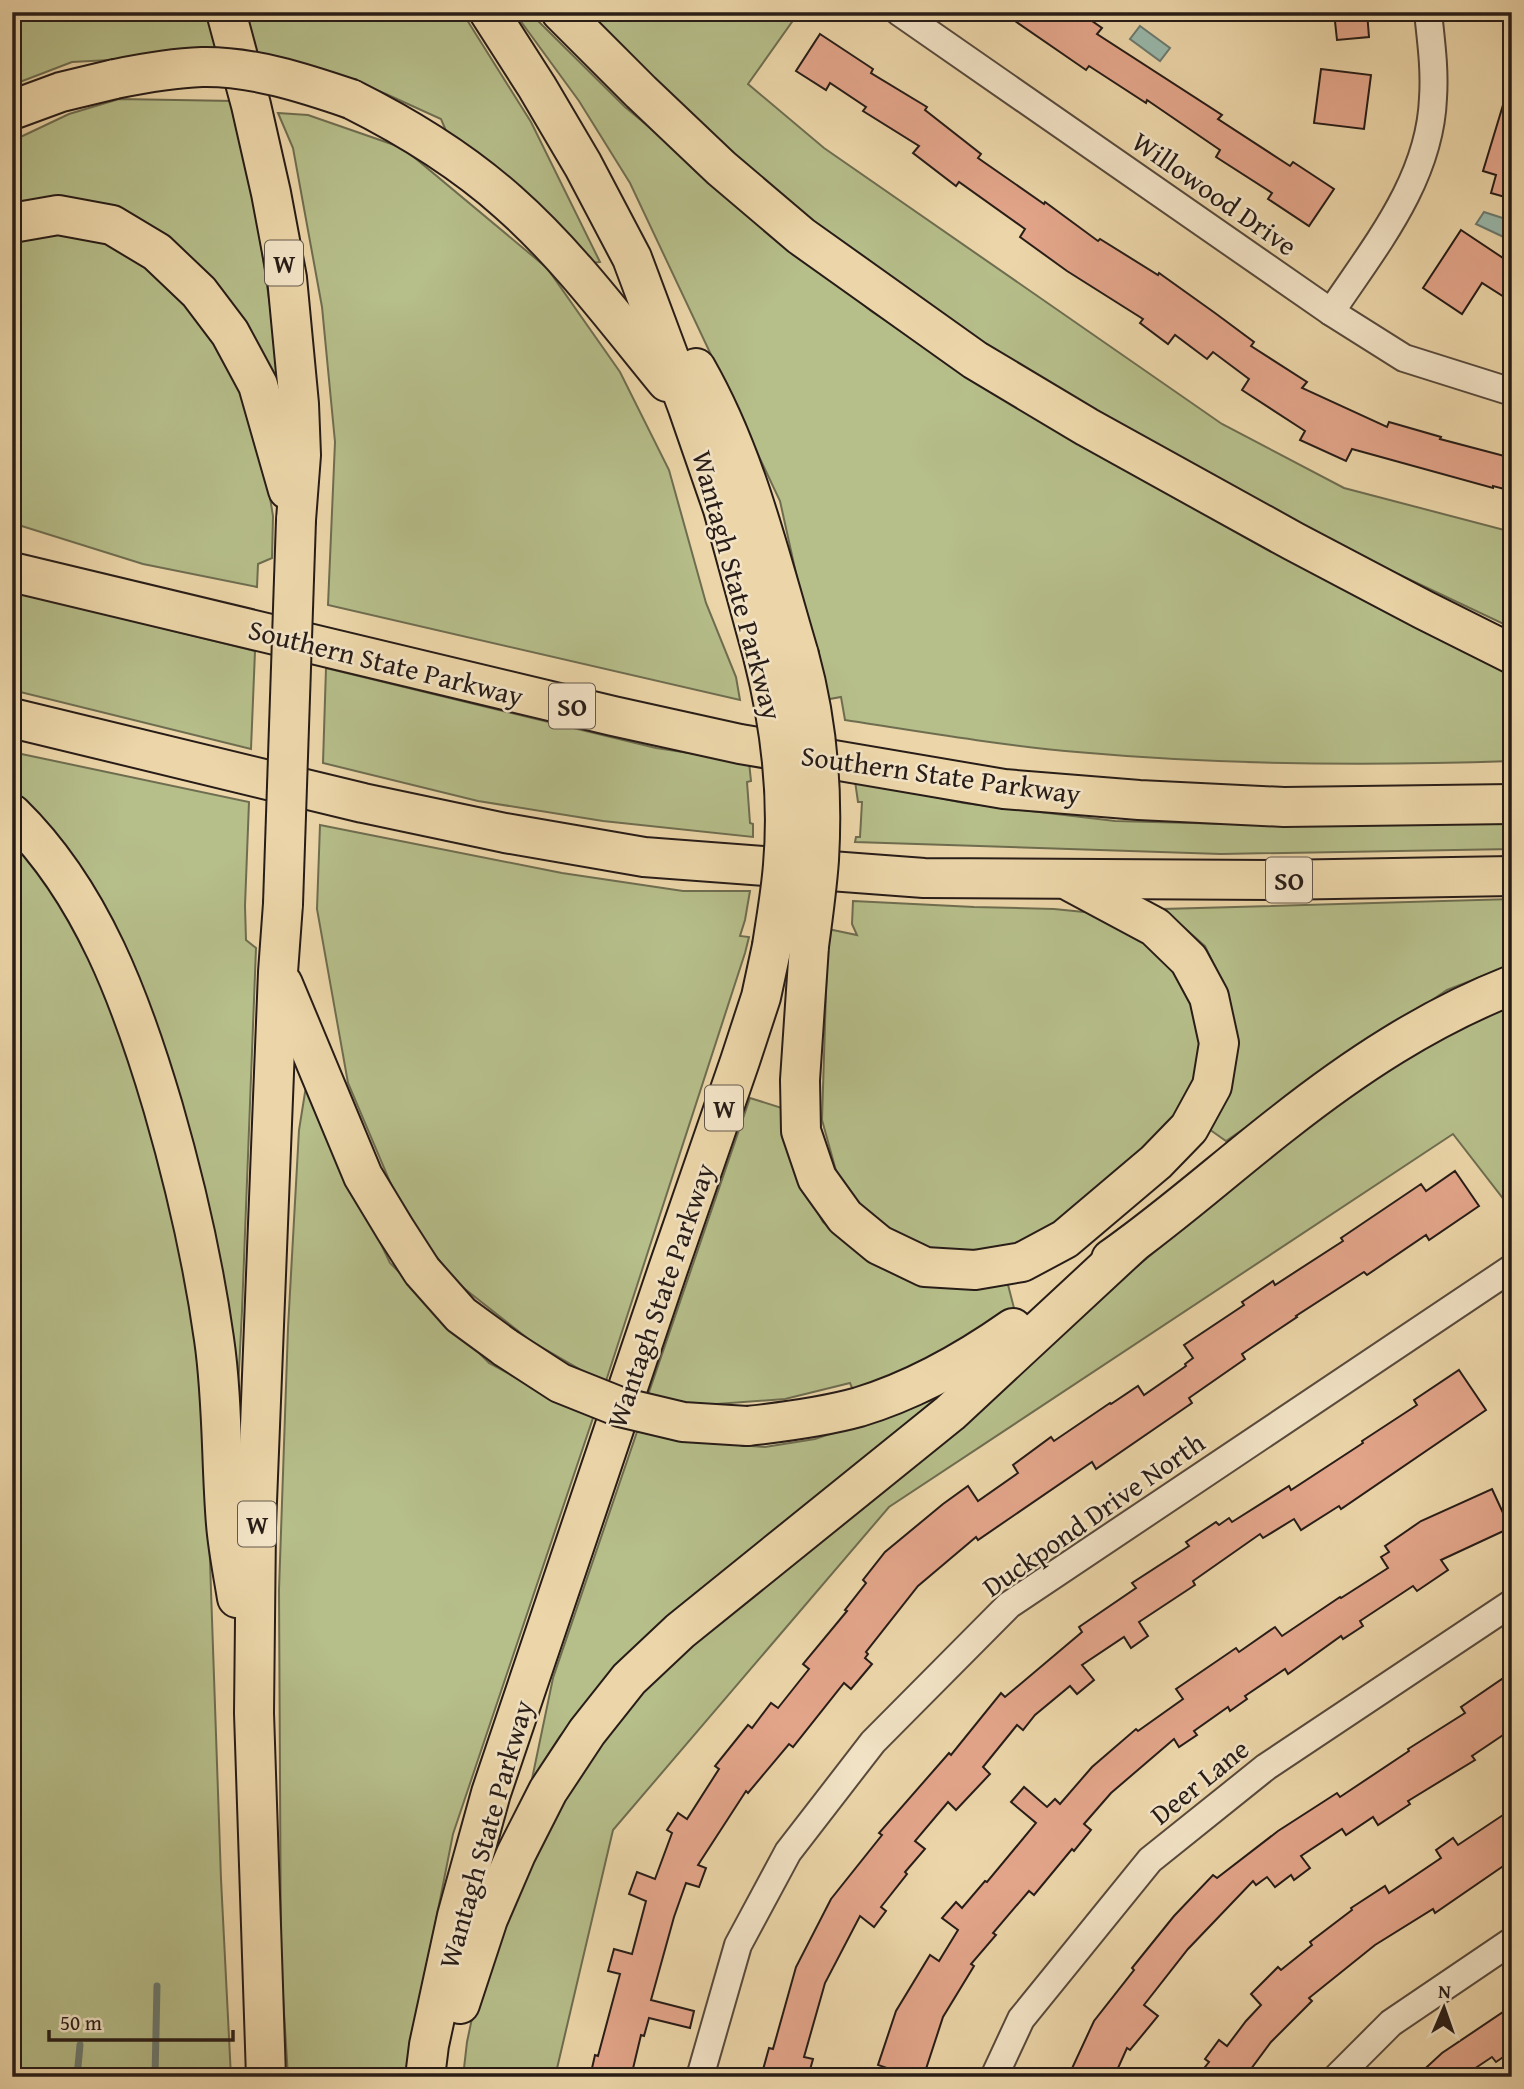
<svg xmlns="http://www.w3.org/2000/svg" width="1524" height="2089" viewBox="0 0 1524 2089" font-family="'Gentium Book Plus',serif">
  <rect width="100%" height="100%" fill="#ecd6a9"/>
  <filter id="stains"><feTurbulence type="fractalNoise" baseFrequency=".00286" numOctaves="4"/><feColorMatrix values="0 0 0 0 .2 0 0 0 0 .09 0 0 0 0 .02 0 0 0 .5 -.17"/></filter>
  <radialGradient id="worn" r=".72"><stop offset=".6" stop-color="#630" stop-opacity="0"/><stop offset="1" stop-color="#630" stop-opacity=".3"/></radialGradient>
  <g fill="#b6be8a" stroke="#6e6d50" stroke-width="2">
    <path d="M12,12H208L223,54L72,62L12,85Z"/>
    <path d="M244,12H462L531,122L600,262L584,264L452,145L441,119L386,94L322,69L258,56Z"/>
    <path d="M514,12H529L625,107L871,311L1003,398L1512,666V761C1367,766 1221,765 1077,752C999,745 922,732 845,720L841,697L824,700L780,501L630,183L579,101Z"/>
    <path d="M576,12H799L748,84L824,148L1222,424L1344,488L1512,532V628L1326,540L999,356L806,218L654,90Z"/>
    <path d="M119,99L234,101L251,178L276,346L285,455L161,233L12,210V141L69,114Z"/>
    <path d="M278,113L308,115L403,148L547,268L620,372L669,470L706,603L736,677L740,700L328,605L335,442L322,307L293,148Z"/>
    <path d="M53,229L131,246L215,326L258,424L273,516L272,558L258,564L257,587L143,564L12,523V241Z"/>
    <path d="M12,591L255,651L251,749L12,690Z"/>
    <path d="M326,668L656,748L749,762L751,781L747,782L750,823L753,824V837L603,821L478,801L323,763Z"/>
    <path d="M12,752L249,802L245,906L246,940L256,948L242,1311L234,1469L219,1299L80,867L12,790Z"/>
    <path d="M855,781L964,803L1115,821L1268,825L1512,821V849L1221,854L855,842L856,837H860L862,802H858Z"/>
    <path d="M320,825L562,873L683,891H750L745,920L740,936L749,937L745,953L606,1381L588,1374L531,1341L456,1282L404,1215L348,1083L317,909Z"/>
    <path d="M12,842L50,877L88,943L149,1104L187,1261L205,1417L221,1879L231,2077H12Z"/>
    <path d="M1512,899V965L1447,990L1226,1141L1206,1127L1231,1062L1229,996L1205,946L1163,909Z"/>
    <path d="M853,901L974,907L1054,909L1114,915L1168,955L1190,986L1205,1043L1193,1095L1179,1123L1039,1241L955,1258L891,1241L843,1196L822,1120L828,929L857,935L852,924Z"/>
    <path d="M1512,1001V1210L1453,1134L889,1507L613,1830L555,2077H463L467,2042L484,1961L528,1843L639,1686L1088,1307L1293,1137L1430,1041Z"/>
    <path d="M307,1080L325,1128L390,1263L489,1363L533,1387L594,1415L453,1834L405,2077H288L281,1964L279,1590L288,1328L299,1130Z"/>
    <path d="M750,1098L785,1109L799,1178L823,1222L876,1263L1007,1281L1014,1308L936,1361L855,1395L850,1383L785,1399L703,1405L668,1400L648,1395Z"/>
    <path d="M935,1399L880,1447L632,1655L560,1736L532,1779L553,1678L638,1429L700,1442L765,1447L815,1439Z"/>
  </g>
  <g fill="#99b9ac" stroke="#6b7a70" stroke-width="2">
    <path d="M1140,26L1170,48L1160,61L1130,39Z"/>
    <path d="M1484,212L1512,221V233L1510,240L1476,224Z"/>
  </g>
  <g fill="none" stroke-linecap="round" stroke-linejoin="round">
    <g stroke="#6b7a70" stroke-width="7">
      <path d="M12,273L14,264"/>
      <path d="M77,2077L80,2045"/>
      <path d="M155,2077L157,1986"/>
    </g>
  </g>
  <g fill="#e4a68b" stroke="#271c17" stroke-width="2">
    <path d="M1002,12H1079L1102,28L1097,34L1222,115L1218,119L1290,166L1293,162L1334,189L1309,226L1268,199L1272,193L1216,157L1220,150L1147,100L1146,103L1089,66L1086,70Z"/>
    <path d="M1334,12H1367L1369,37L1337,40Z"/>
    <path d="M820,34L873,69L871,73L927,107L925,110L981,154L978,158L1044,204L1045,202L1098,241L1100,239L1158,275L1159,273L1215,313L1254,342L1251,346L1307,382L1302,388L1387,427L1389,422L1441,437L1440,439L1512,458V491L1493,486V488L1352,449L1346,461L1300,440L1305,431L1242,390L1249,379L1213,352L1207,359L1175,335L1168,344L1140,323L1143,319L1067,271L1020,237L1025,229L959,182L956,186L913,153L919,146L863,111L866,107L830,83L826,90L796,71Z"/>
    <path d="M1321,69L1371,75L1364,129L1314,123Z"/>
    <path d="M1507,92L1512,93V199L1491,193L1496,175L1483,171Z"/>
    <path d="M1461,230L1512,264V302L1482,283L1462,314L1423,288Z"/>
    <path d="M1455,1171L1479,1206L1429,1240L1426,1235L1367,1275L1364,1272L1296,1316L1297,1317L1242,1354L1245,1359L1189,1398L1192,1403L1096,1469L1092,1462L978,1540L976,1537L918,1586L866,1652L868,1654L865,1658L872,1664L851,1689L844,1683L793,1747L789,1744L748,1793L746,1791L698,1865L706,1868L699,1887L686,1883L674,1917L651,2000L694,2011L690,2028L649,2018L644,2036L641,2035L631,2077H590L595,2055L598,2056L620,1974L608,1971L614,1949L632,1954L646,1901L629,1894L637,1872L655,1879L672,1833L667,1830L678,1813L687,1819L719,1769L715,1766L748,1725L752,1728L771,1703L778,1708L809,1669L803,1664L847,1611L845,1610L866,1583L863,1580L885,1552L943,1504L968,1486L978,1501L1018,1473L1013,1465L1051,1437L1054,1441L1110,1403L1111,1404L1138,1386L1144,1395L1186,1366L1185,1364L1193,1358L1184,1345L1244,1305L1242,1302L1273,1281L1275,1285L1343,1241L1341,1238L1421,1184L1426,1191Z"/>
    <path d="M1459,1370L1486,1410L1341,1509L1339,1506L1301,1530L1294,1519L1263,1538L1260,1534L1193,1581L1195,1585L1139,1622L1148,1636L1131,1648L1124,1637L1082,1665L1094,1680L1077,1694L1070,1686L1035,1715L1023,1730L1017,1725L983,1767L990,1774L956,1810L948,1802L915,1841L925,1849L905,1872L907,1874L881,1907L886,1911L874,1927L860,1916L825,1983L804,2057L813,2059L808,2077H761L769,2048L773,2049L796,1967L831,1899L882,1835L879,1833L949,1753L951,1755L1001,1693L1005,1697L1082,1632L1079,1627L1136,1588L1132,1583L1189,1546L1186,1542L1216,1522L1219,1525L1229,1518L1232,1522L1289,1486L1291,1490L1363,1443L1362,1441L1417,1405L1414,1400Z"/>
    <path d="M1492,1489L1510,1528L1441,1560L1448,1570L1417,1591L1413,1586L1360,1621L1363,1626L1343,1639L1341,1636L1288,1674L1285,1669L1245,1696L1247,1699L1230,1711L1228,1707L1194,1731L1197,1735L1179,1747L1174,1739L1111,1793L1084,1824L1091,1830L1074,1851L1072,1849L1034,1895L1029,1891L993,1933L996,1935L971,1964L974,1966L943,2017L924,2075L905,2069L904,2074L878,2065L896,2011L930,1955L939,1961L958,1930L942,1918L956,1902L962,1908L985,1881L987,1882L1036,1823L1011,1802L1024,1787L1047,1807L1055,1799L1060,1804L1092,1767L1136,1729L1138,1731L1183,1699L1176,1689L1236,1648L1239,1652L1275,1627L1282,1636L1340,1597L1341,1598L1388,1568L1381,1557L1389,1552L1385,1546L1421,1521Z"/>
    <path d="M1502,1679L1512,1694V1729L1472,1756L1475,1760L1408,1801L1410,1804L1378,1825L1373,1817L1346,1835L1342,1829L1301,1856L1310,1868L1294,1880L1291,1875L1275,1887L1267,1877L1256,1885L1253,1881L1188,1949L1144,2005L1158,2016L1130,2050L1127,2048L1114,2077H1068L1094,2021L1134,1970L1132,1968L1174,1916L1213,1875L1217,1878L1278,1831L1337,1793L1340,1797L1409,1751L1408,1749L1465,1713L1461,1707Z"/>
    <path d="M1512,1809V1860L1435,1913L1433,1909L1375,1945L1309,1998L1312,2001L1271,2042L1245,2077H1197L1209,2062L1205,2059L1219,2040L1227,2046L1246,2021L1261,2005L1251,1994L1278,1967L1281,1970L1312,1945L1310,1942L1352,1910L1351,1908L1385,1886L1389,1893L1441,1858L1436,1850L1453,1838L1458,1845Z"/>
    <path d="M1512,2006V2051L1496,2062L1492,2057L1462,2077H1416L1442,2053Z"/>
  </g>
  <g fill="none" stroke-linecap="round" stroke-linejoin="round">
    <defs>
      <g id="minor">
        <path d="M899,12L1331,312L1404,358L1512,392"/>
        <path d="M1331,312C1375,246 1430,180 1433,98C1435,69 1431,41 1428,12"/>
        <path d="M700,2077L738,1945L788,1852L873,1742L1009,1605L1512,1268"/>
        <path d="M994,2077L1021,2019L1150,1860L1266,1767L1512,1603"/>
        <path d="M1337,2077L1391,2023L1512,1941"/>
      </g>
      <g id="motorway">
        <path d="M226,12L251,105L271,193L287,278L299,404L301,455L296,520"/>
        <path d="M489,12L537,87L583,165L632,258L688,408L723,509L763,656"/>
        <path d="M561,12L641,92L721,168L801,236L975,360L1087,427L1293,541L1424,610L1512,654"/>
        <path d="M351,99C407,127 461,160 508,202C568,255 616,320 667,382"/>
        <path d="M12,110L61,92L115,79"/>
        <path d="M12,223L58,215L112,225L157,252L199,292L230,333L258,385L288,490"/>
        <path d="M696,368C747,457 770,558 799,655"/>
        <path d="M12,572L613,716L740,744L1004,789L1139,800L1284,807L1512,804"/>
        <path d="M12,718L363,803L505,833L644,857L924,878L1275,880L1512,876"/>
        <path d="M12,814C92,892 132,1002 163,1107C185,1183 203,1261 214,1339C223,1400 221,1463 226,1524C228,1549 233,1573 237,1598"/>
        <path d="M809,946L800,1080L801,1131L817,1178L845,1217L879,1245L925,1267L975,1270L1022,1262L1065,1239L1156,1162L1189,1128L1212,1086L1219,1043L1209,997L1189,960L1155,927L1071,882"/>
        <path d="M283,984L363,1176L395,1229L422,1271L461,1315L506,1348"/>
        <path d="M1111,1259C1171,1217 1225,1168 1283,1123C1354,1067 1428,1018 1512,985"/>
        <path d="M747,1426C784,1422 823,1417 859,1407C915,1390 966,1361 1013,1328"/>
        <path d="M460,2004L488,1919L516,1854L548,1791L587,1732L629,1679L680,1631L950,1413L1132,1244"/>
        <path d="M266,2077L254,1713L256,1527L278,972L283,904"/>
        <path d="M425,2077L429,2045L457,1916L491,1793L668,1269L740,1061L761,997L772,946"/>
      </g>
    </defs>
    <use href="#minor" stroke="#584a3c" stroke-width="30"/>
    <use href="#motorway" stroke="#271c17" stroke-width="42"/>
    <use href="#minor" stroke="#f3e4c7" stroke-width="26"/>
    <use href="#motorway" stroke="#ecd6a9" stroke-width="38"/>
    <defs>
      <g id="motorway-bridge">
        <path d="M115,79C144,73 172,68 202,67C252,66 304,83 351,99"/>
        <path d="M799,655C817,720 823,792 819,860C817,888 813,917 809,946"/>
        <path d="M763,656C780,723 789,796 783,865C781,892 776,919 772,946"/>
        <path d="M283,904L296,520"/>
        <path d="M506,1348L560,1383L620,1407L683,1422L747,1426"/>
      </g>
    </defs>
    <use href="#motorway-bridge" stroke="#271c17" stroke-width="42" stroke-linecap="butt"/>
    <use href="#motorway-bridge" stroke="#ecd6a9" stroke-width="38"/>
  </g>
  <g text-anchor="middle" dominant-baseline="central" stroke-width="5" stroke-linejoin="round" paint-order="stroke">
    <g fill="#f3e4c7" stroke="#64584c" stroke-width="2">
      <rect x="265" y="240.5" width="38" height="45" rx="5"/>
      <rect x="549" y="683.5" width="46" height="45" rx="5"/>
      <rect x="1266" y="857.5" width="46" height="45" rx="5"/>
      <rect x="705" y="1085.5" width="38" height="45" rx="5"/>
      <rect x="238" y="1501.5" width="38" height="45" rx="5"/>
    </g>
    <g font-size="26" font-weight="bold" fill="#271c17">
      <text x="284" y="263">W</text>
      <text x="572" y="706">SO</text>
      <text x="1289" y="880">SO</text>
      <text x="724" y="1108">W</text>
      <text x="257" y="1524">W</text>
    </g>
    <g font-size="28" fill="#271c17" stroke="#f3e4c7">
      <text transform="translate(1215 193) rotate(35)">Willowood Drive</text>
      <text transform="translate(738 585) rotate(75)">Wantagh State Parkway</text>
      <text transform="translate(386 662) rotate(14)">Southern State Parkway</text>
      <text transform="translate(941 774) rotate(8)">Southern State Parkway</text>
      <text transform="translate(660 1295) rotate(-71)">Wantagh State Parkway</text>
      <text transform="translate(1093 1514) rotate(-35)">Duckpond Drive North</text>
      <text transform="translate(1199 1781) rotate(-39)">Deer Lane</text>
      <text transform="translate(485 1834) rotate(-74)">Wantagh State Parkway</text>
    </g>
  </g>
  <rect width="1524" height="2089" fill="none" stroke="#ecd6a9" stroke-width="42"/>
  <rect x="14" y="14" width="1496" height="2061" fill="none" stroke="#271c17" stroke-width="3.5"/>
  <rect x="21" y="21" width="1482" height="2047" fill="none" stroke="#271c17" stroke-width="2"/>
  <g transform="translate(1444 2008) rotate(2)" stroke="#f3e4c7" stroke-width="5" paint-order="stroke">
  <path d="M0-5L12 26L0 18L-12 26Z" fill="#271c17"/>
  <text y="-10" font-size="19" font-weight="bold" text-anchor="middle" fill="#271c17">N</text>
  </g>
  <path d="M49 2030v10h184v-10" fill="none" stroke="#271c17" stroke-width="3.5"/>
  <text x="60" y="2030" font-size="21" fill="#271c17" stroke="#f3e4c7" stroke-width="5" paint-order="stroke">50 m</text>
  <rect width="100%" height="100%" filter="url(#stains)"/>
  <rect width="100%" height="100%" fill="url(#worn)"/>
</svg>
